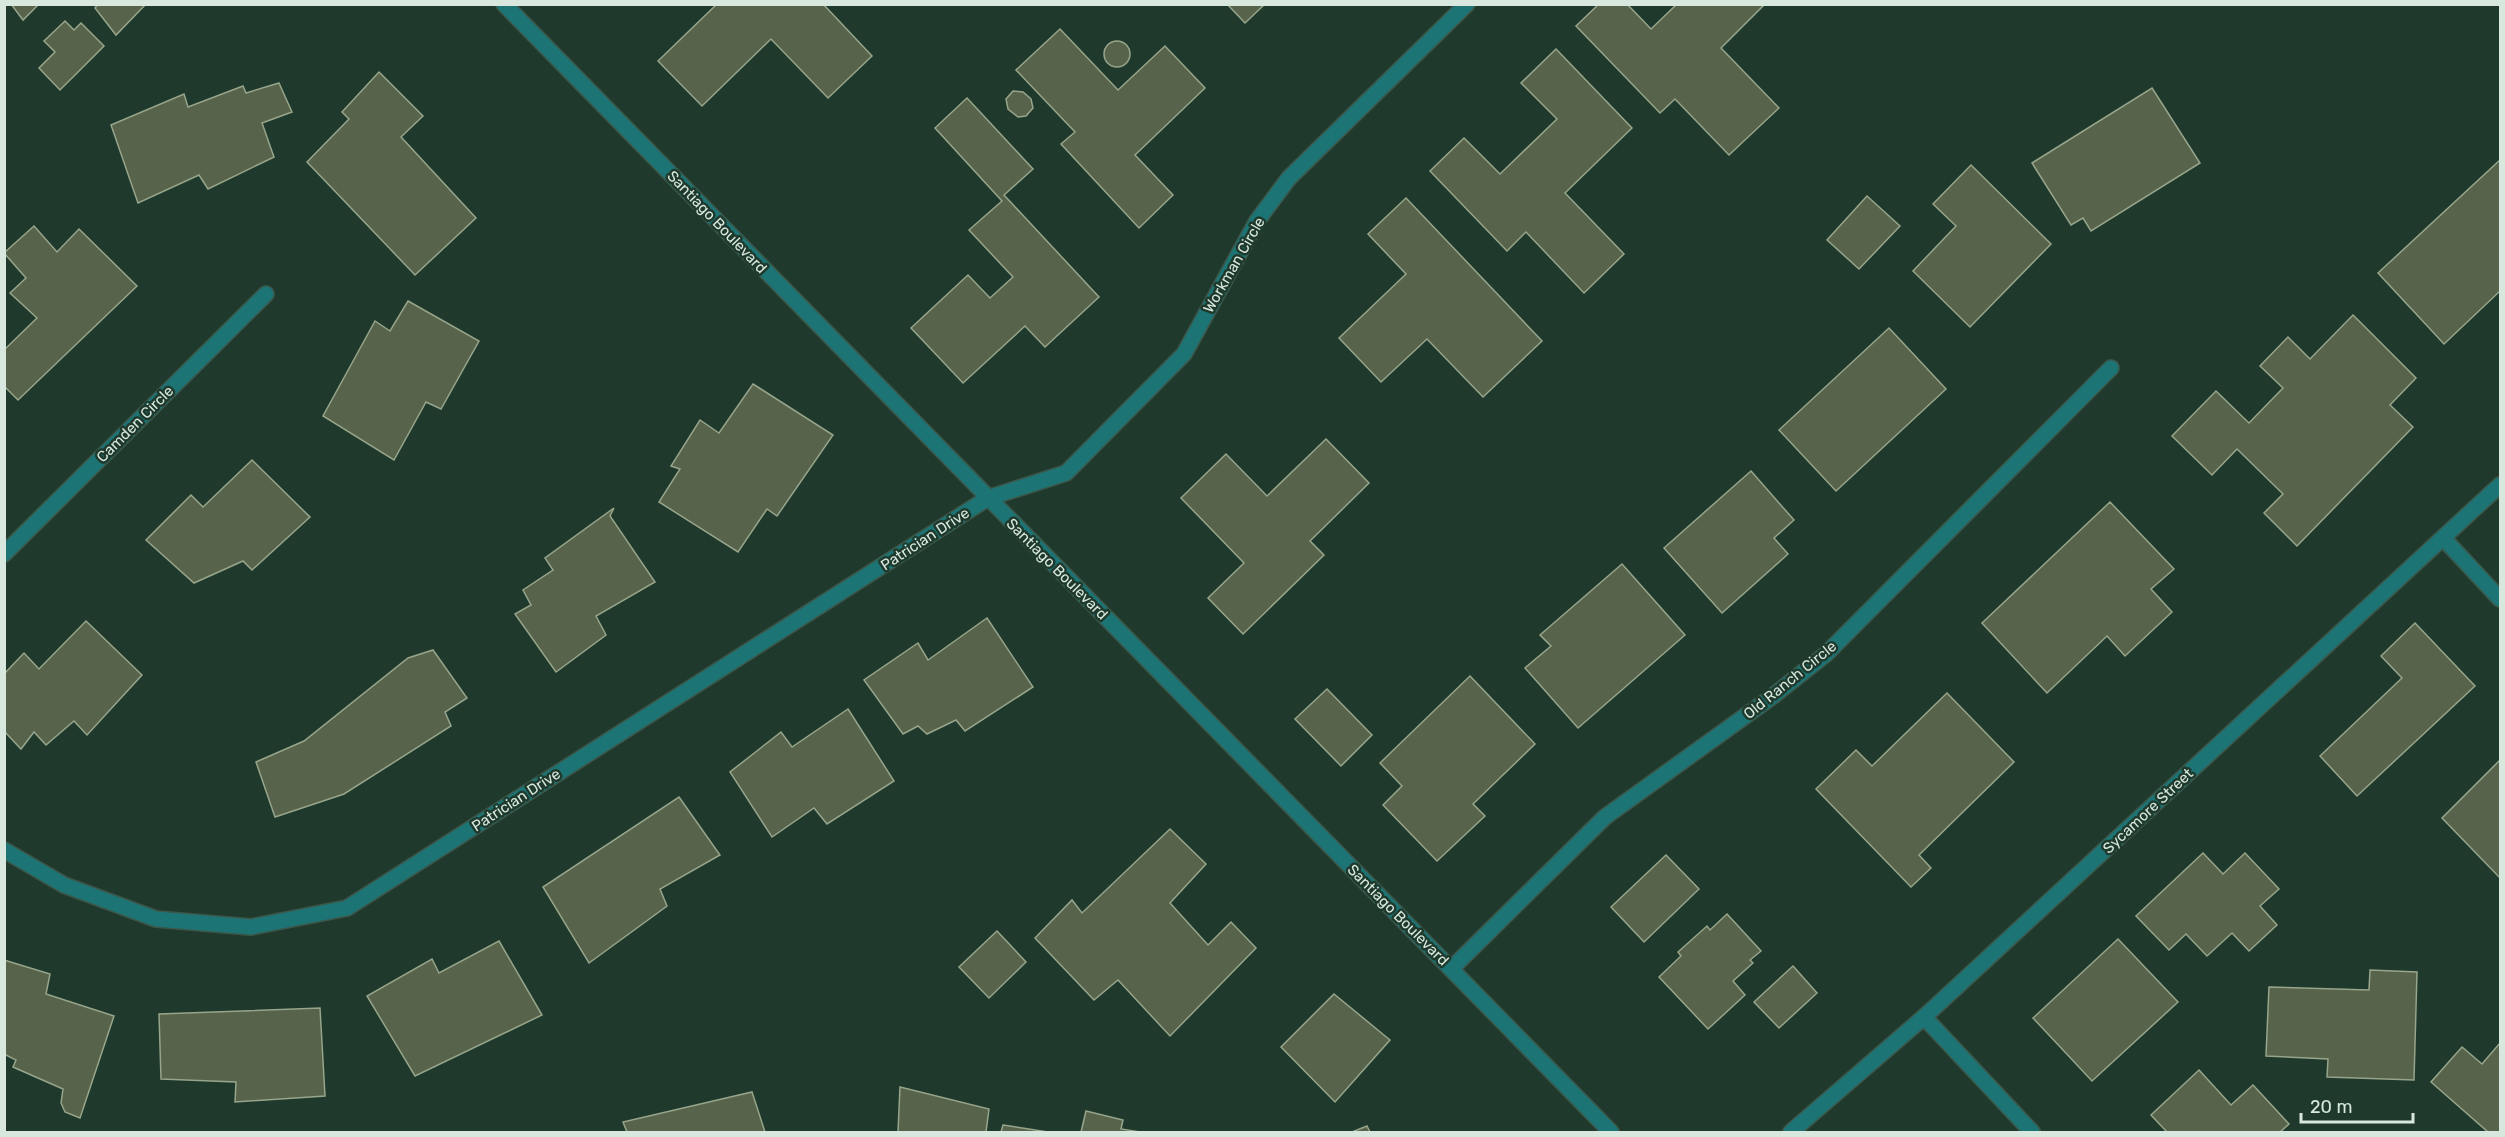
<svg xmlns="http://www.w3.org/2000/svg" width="2505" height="1137" viewBox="0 0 2505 1137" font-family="Rubik,sans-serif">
  <rect width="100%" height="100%" fill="#1f3a2d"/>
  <g fill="#57634b" stroke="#97a58b" stroke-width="1.5">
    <path d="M11,4H39L23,20Z"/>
    <path d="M98,4H146L116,35L95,8Z"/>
    <path d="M717,4H823L872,56L828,98L771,39L702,106L658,61Z"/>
    <path d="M1227,4H1265L1245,23Z"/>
    <path d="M1599,4H1627L1651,29L1677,4H1765L1721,48L1779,108L1729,155L1675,99L1660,113L1576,26Z"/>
    <path d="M65,21L74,30L81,23L104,46L60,90L39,68L55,52L44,41Z"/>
    <path d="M1060,29L1118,90L1165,46L1205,88L1135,155L1173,195L1139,228L1061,144L1075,132L1016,70Z"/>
    <circle cx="1117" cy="54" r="13"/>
    <path d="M1556,49L1632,128L1565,193L1624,254L1584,293L1526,232L1507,251L1430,171L1464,138L1500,174L1557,119L1521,83Z"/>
    <path d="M379,72L423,116L401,137L476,218L415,275L307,162L349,119L342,112Z"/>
    <path d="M279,83L292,112L262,123L274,157L208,189L199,175L138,203L111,125L184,94L188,107L243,86L246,93Z"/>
    <path d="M2152,88L2200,163L2091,231L2083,218L2071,225L2032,163Z"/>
    <path d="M1013,91L1023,92L1031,99L1033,108L1026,116L1018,117L1008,109L1006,99Z"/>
    <path d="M967,98L1033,169L1004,195L1099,297L1045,347L1025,326L963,383L911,328L968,275L990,298L1013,277L969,230L1002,201L935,128Z"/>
    <path d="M2500,160V291L2444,344L2378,273Z"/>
    <path d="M1971,165L2051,244L1970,327L1913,271L1956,226L1933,204Z"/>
    <path d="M1867,196L1900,226L1859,269L1827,240Z"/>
    <path d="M1406,198L1542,341L1483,397L1427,339L1381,382L1339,338L1406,274L1368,234Z"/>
    <path d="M34,226L57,252L79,229L137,286L18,400L4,386V350L37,318L10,293L26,278L4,253Z"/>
    <path d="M408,301L479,341L441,409L426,402L394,460L323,416L375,321L390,331Z"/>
    <path d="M2353,315L2416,378L2390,405L2413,427L2297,546L2264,513L2283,494L2237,449L2212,475L2172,436L2216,391L2249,423L2283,388L2260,366L2288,337L2310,359Z"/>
    <path d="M1889,328L1946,389L1836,491L1779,430Z"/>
    <path d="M753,384L833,435L777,516L767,509L738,552L659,502L680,469L671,466L700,420L719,433Z"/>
    <path d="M1326,439L1369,483L1310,541L1324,555L1243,634L1208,598L1244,563L1181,498L1226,454L1267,496Z"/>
    <path d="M252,460L310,517L252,570L243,561L194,583L146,540L191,495L203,507Z"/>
    <path d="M1751,471L1794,520L1774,538L1788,554L1722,613L1664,548Z"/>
    <path d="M2110,502L2174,569L2151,589L2172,612L2125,656L2107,636L2047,693L1982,623Z"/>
    <path d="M614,508L610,516L655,582L596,616L606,635L556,672L515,614L531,605L523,590L553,570L545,558Z"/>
    <path d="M1622,564L1685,635L1578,728L1525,668L1551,646L1540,635Z"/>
    <path d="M987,618L1033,687L965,731L956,720L927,734L918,726L903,734L864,680L918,643L928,660Z"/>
    <path d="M86,621L142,675L87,735L74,721L46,745L34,732L21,749L4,731V674L24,653L39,669Z"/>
    <path d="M2415,623L2475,686L2357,796L2320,756L2402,678L2381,656Z"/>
    <path d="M433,650L467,698L445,712L451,726L344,794L275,817L256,762L304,741L408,658Z"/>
    <path d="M1470,676L1535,744L1473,804L1485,816L1437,861L1383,805L1402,786L1380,763Z"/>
    <path d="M1327,689L1372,735L1341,766L1295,719Z"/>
    <path d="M1947,693L2014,762L1919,855L1931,868L1911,887L1816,789L1856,750L1872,766Z"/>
    <path d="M848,709L894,781L827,824L814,808L772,837L730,772L781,732L792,747Z"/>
    <path d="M2500,760V878L2442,818Z"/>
    <path d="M679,797L720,855L660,889L667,906L589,963L543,887Z"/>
    <path d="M1170,829L1206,864L1170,903L1208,945L1231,922L1256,948L1170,1036L1118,980L1094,1000L1035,938L1072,900L1082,913Z"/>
    <path d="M2203,853L2223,874L2245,853L2279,889L2260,906L2277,925L2249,951L2232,933L2207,956L2186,934L2169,950L2136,916Z"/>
    <path d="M1666,855L1699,889L1644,942L1611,907Z"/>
    <path d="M1727,914L1761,951L1750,960L1753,963L1733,981L1745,995L1708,1029L1659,977L1681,956L1678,952L1707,926L1710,930Z"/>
    <path d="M997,931L1026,962L989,998L959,967Z"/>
    <path d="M2118,939L2178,1002L2092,1081L2033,1018Z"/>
    <path d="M499,941L542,1015L415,1076L367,996L432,959L439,973Z"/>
    <path d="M4,960L50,974L46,994L114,1016L80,1118L65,1112L61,1103L63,1089L13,1067L16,1060L4,1054Z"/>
    <path d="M1793,966L1817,993L1779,1028L1754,1002Z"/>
    <path d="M2370,970L2417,972L2414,1080L2327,1077L2328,1059L2266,1056L2269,987L2369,990Z"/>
    <path d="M1334,994L1390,1040L1335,1102L1281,1047Z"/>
    <path d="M320,1008L325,1096L235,1102L236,1082L161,1079L159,1014Z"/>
    <path d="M2500,1043V1132H2488L2431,1082L2462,1047L2482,1064Z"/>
    <path d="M2199,1070L2231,1105L2253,1085L2289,1124L2280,1132H2167L2151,1115Z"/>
    <path d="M900,1087L989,1109L986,1132H898Z"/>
    <path d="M752,1092L765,1132H627L623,1122Z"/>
    <path d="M1086,1111L1123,1120L1121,1129L1140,1132H1081Z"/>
    <path d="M1003,1125L1048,1132H1001Z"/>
    <path d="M1367,1126L1370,1132H1352Z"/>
  </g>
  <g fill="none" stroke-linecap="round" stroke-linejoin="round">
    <defs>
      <g id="minor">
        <path d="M504,4L1611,1132"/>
        <path d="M2444,539L2500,599"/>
        <path d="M4,554L266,294"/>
        <path d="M4,850L64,885L156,919L251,927L347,908L988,498L1066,473L1184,354L1257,221L1289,178L1467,4"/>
        <path d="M1451,969L1605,817L1773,696L1826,654L2111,368"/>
        <path d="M1924,1017L2032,1132"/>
        <path d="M1791,1132L1924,1017L2500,485"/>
      </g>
    </defs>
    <use href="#minor" stroke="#3d5649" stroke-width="18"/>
    <use href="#minor" stroke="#1c7474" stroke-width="15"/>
  </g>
  <g text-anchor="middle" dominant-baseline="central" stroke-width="5" stroke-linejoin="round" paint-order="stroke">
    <g font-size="15" fill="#d8e8df" stroke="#1f3a2d">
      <text transform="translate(717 222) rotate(46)">Santiago Boulevard</text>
      <text transform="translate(1234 265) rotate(-60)">Workman Circle</text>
      <text transform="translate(135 424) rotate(-45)">Camden Circle</text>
      <text transform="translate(925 539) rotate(-33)">Patrician Drive</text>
      <text transform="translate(1057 569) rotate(45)">Santiago Boulevard</text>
      <text transform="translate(1790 680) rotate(-39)">Old Ranch Circle</text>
      <text transform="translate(516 800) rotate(-33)">Patrician Drive</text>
      <text transform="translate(2148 811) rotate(-43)">Sycamore Street</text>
      <text transform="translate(1398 915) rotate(45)">Santiago Boulevard</text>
    </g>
  </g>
  <rect width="2505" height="1137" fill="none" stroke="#d8e8df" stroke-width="12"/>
  <path d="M2301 1113v9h112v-9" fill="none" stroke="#d8e8df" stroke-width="3"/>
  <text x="2310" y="1113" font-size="18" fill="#d8e8df" stroke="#1f3a2d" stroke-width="4.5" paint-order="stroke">20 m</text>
</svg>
